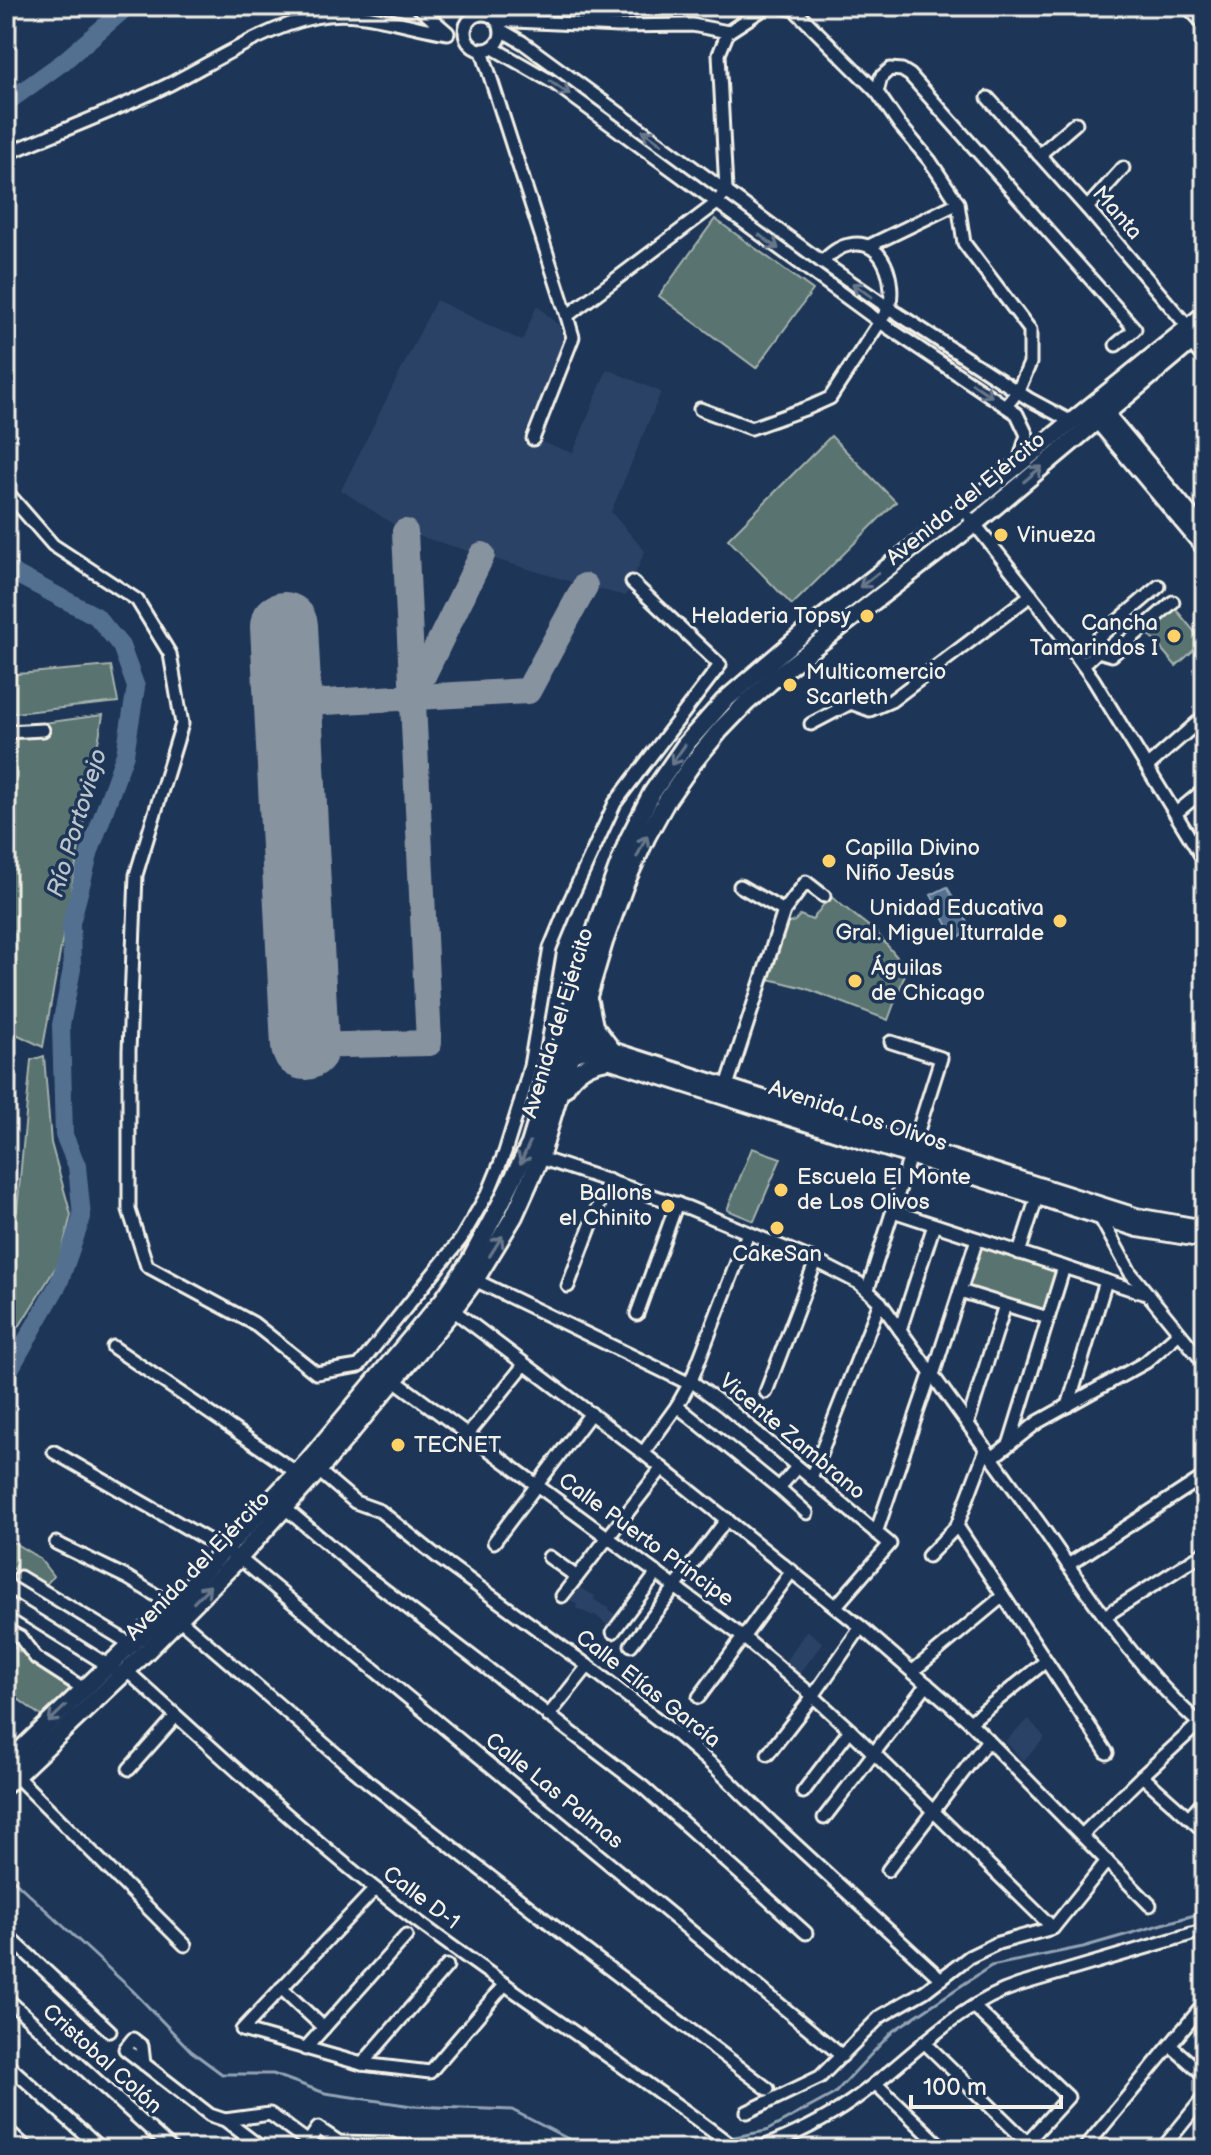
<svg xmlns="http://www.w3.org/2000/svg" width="1211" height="2155" viewBox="0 0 1211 2155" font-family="'Balsamiq Sans',sans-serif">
  <rect width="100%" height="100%" fill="#1d3557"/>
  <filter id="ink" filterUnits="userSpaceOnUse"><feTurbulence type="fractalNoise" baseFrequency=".0125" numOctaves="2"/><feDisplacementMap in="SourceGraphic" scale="16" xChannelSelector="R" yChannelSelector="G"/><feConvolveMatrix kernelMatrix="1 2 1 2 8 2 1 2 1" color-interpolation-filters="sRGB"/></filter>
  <g filter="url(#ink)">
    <g fill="#2b4266">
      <path d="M436,300L522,341L537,305L566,333L524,436L573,453L607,369L661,392L611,512L645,551L626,596L585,586L405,532L341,490Z"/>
      <path d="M579,1587L595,1596L594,1600L609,1608V1610L622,1619L616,1629L607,1625L594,1614L593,1616L576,1608L577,1604L570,1600Z"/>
      <path d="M807,1630L823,1643L799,1674L785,1662Z"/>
      <path d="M1029,1719L1045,1738L1023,1761L1005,1741Z"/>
    </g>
    <g fill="#587370" stroke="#a6b2ac" stroke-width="2">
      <path d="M715,219L813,290L756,368L659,296Z"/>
      <path d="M831,436L896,502L792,605L728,539Z"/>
      <path d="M1173,606L1203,642L1176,666L1145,630Z"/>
      <path d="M111,666L118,702L6,714V675Z"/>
      <path d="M103,715L43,1047L6,1029V728Z"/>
      <path d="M830,896L876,932L907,969L888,1020L805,988L769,979L786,924L795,921L800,915L812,920Z"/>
      <path d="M44,1056L51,1143L71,1215L59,1262L19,1327L6,1315V1200L17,1211L31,1060Z"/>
      <path d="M752,1148L781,1158L754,1221L727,1210Z"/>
      <path d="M979,1244L1059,1271L1046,1312L965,1288Z"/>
      <path d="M6,1538L39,1558L53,1576L45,1586L6,1565Z"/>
      <path d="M9,1635L16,1644L15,1648L71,1688L60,1703L57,1702L55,1704L57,1707L45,1719L6,1690V1679L9,1674L6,1671V1637Z"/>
    </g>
    <path fill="#527091" stroke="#93a4b4" stroke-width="2" d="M947,887L972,930L955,939L931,895Z"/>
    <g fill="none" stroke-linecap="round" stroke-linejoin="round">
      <g stroke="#93a4b4" stroke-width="3">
        <path d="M6,1873L132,1990L191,2051L222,2074H273L325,2093L412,2106L512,2110L586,2148L622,2149"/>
        <path d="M729,2138L766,2131L834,2094L893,2031L991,1966L1083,1947L1205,1912"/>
        <path d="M671,2149L717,2140"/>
      </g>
      <g stroke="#527091" stroke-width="18">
        <path d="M6,103L63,62L128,6"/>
        <path d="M6,569L96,616L121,646L136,687L125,754L90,851L71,923L72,969L61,1025L64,1135L77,1166L82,1217L59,1283L6,1376"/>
      </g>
      <g stroke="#8893a0" stroke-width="26">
        <path d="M414,694L482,555"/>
        <path d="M288,704L528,691L585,586"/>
        <path d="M305,1046L429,1043L405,532"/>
      </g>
      <path stroke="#8893a0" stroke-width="68" d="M284,626L305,1046"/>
      <defs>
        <g id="minor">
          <path d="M417,6L447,32"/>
          <path d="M780,6L795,10L877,92"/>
          <circle cx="483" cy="32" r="18"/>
          <path d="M501,30L522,42L822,262L889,308L1029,399L1070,421"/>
          <path d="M728,32L768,6"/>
          <path d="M493,48L554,83L880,322L1017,414L1027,435L1019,462"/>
          <path d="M482,51L567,316L717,203L726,190L719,54L728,32L692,25L618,26L496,20"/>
          <path d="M988,98L1087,208L1189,328L1190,342L1205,360"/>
          <path d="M6,154C60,131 117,110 170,84C213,62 269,26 315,17C359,7 405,27 448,33"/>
          <path d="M1039,155L1076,123"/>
          <path d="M1087,208L1123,168"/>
          <path d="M869,246L958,203"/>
          <path d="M1006,406L1018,391L1030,363V330L964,243L958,203L930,161L899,124L877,92L881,77L890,69L902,70L910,75L1135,329L1116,345"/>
          <path d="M700,409L751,428L810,407L830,398L889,308C896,282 884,237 849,245C838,247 830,254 822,262"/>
          <path d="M533,439L573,337L567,316"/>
          <path d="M6,491L53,545L137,600L170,654L182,724L136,875L129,1051V1210L147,1266L253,1323L316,1373L359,1366L461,1239L489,1191L505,1152L519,1107L530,1066L550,948L567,907L615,803L720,665L632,582"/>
          <path d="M970,518L1045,613L1093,679L1205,862"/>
          <path d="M1098,651L1112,655L1173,602"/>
          <path d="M1083,665L1098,651L1099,637L1159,586"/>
          <path d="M811,724L851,703L870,710L891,701L1031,595"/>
          <path d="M6,732L43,730"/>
          <path d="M1148,766L1205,716"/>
          <path d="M1176,813L1205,789"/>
          <path d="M740,886L784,911L806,882L824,896"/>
          <path d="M725,1092L784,911"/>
          <path d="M540,1158L689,1208L816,1261L859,1283L880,1302C935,1378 990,1454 1044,1530C1092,1600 1140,1673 1205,1728"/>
          <path d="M893,1211L1149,1295"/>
          <path d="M1100,1217L1130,1272L1205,1364"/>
          <path d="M1019,1253L1037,1197"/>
          <path d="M470,1275L475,1280L690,1384L691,1381L725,1406L890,1544L836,1606"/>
          <path d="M568,1286L608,1180"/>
          <path d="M868,1289L941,1058L891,1042"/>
          <path d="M960,1291L1048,1318"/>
          <path d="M449,1307L643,1453L861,1627L970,1722L1150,1905"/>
          <path d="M637,1314L677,1203"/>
          <path d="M900,1330L934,1225"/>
          <path d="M113,1347L296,1472"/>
          <path d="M390,1377L743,1637L813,1696L850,1730L1053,1928"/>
          <path d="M766,1392L816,1261"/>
          <path d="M677,1406L779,1488L797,1467"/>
          <path d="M1068,1406L1106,1281"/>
          <path d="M968,1422L1005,1305"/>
          <path d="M468,1434L524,1365"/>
          <path d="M1010,1442L1064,1267"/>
          <path d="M54,1452L239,1558L842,2056"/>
          <path d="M643,1453L677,1406L691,1381L748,1233"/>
          <path d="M992,1458L1038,1422L1146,1362L1179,1333"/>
          <path d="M314,1467L355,1502L380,1511L439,1558L588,1666L679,1736L717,1769L772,1823L941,1979"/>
          <path d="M811,1478L880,1302"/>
          <path d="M779,1488L807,1513"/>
          <path d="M285,1508L361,1572L643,1787L806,1933"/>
          <path d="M957,1526L1107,1753"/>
          <path d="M876,1533L931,1372L933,1375L977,1239"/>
          <path d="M494,1542L591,1413"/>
          <path d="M56,1543L128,1578L172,1605"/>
          <path d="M928,1556L957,1526L986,1449"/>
          <path d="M549,1557L577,1577L662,1468"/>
          <path d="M1068,1565L1205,1476"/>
          <path d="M20,1577L134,1646"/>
          <path d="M562,1596L577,1577"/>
          <path d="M6,1602L114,1669"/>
          <path d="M1105,1616L1205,1552"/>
          <path d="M179,1619L367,1781L552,1925L768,2089"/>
          <path d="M6,1630L20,1637L36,1658L84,1689"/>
          <path d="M613,1632L657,1573"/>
          <path d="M631,1645L727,1519"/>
          <path d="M127,1671C217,1752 305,1835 401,1909C510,1992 627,2065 736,2149"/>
          <path d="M913,1671L1003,1596"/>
          <path d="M699,1697L792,1571"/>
          <path d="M548,1716L588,1666"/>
          <path d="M970,1722L1046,1661"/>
          <path d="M768,1754L813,1696L861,1627"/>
          <path d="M129,1769L176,1716"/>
          <path d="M12,1772L185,1945"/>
          <path d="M1142,1776L1205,1832"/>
          <path d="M803,1792L850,1730"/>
          <path d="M1189,1817L1205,1799"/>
          <path d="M824,1818L927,1684"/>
          <path d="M1082,1835L1142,1776L1203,1720"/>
          <path d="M888,1870L988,1740"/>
          <path d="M375,1889L242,2030L362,2064L430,2072L505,1984"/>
          <path d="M6,1934L110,2031"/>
          <path d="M281,1988L324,2028"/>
          <path d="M6,1998L172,2149"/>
          <path d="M974,2007L1068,2097L1027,2142"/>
          <path d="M924,2042L1034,2149"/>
          <path d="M1170,2045L1205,2076"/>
          <path d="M305,2049L406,1936"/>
          <path d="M6,2063L101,2149"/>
          <path d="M144,2064L142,2046L133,2039L125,2049L210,2115L225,2120L263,2149"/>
          <path d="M362,2064L447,1966"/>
          <path d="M875,2083L944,2149"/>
          <path d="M747,2112L820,2077L881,2016L925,1991L969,1957L998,1943L1053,1928L1107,1861"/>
          <path d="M225,2120L270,2114L318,2149"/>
          <path d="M6,2129L28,2149"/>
          <path d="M308,2142L318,2128L339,2142L388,2143L395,2146L428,2149"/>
          <path d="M758,2149C790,2137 824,2121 852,2101C907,2063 953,2006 1019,1985L1205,1930"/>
          <path d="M1084,2149L1205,2003"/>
          <path d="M1162,2149L1205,2096"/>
        </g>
        <g id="tertiary">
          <path d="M1189,6L1205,23"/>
          <path d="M1100,406L1205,532"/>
          <path d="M1090,412L1205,549"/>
          <path d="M578,1023L585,1038L608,1060L1138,1229L1205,1240"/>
          <path d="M563,1061C579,1050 593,1048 612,1050L1136,1216L1205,1228"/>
        </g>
        <g id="secondary">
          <path d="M589,1002L594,1026L612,1050"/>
          <path d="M565,1088C575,1071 589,1062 608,1060"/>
          <path d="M6,1764L172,1605L308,1461L443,1300L470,1261L500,1205L530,1144L599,919L628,840L652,793L686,744L724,701L807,630L976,499L1205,314"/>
          <path d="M6,1785L144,1654L239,1558L318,1471L452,1311L475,1280L514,1216L540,1158L604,942L625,884L647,836L667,800L692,764L720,730L746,703L778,675L973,525L1205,330"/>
        </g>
      </defs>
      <use href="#minor" stroke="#f4f1e8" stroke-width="17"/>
      <use href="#tertiary" stroke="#f4f1e8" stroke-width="20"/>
      <use href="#secondary" stroke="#f4f1e8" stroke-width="22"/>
      <use href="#minor" stroke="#1d3557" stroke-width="11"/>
      <use href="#tertiary" stroke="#1d3557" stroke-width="14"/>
      <use href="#secondary" stroke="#1d3557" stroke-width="16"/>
    </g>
    <defs><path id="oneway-shaft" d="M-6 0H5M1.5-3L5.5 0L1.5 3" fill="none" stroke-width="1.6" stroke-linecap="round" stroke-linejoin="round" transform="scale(2)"/></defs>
    <g stroke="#68778a">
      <use href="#oneway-shaft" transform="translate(560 88) rotate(35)"/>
      <use href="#oneway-shaft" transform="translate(652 137) rotate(-144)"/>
      <use href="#oneway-shaft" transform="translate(769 242) rotate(36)"/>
      <use href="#oneway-shaft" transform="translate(862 290) rotate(-145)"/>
      <use href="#oneway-shaft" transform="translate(982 390) rotate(34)"/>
      <use href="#oneway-shaft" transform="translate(1033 474) rotate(-40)"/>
      <use href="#oneway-shaft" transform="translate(869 580) rotate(142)"/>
      <use href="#oneway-shaft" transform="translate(678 755) rotate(125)"/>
      <use href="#oneway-shaft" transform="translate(642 846) rotate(-65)"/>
      <use href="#oneway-shaft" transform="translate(525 1153) rotate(114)"/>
      <use href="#oneway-shaft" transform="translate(496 1246) rotate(-58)"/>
      <use href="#oneway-shaft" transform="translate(202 1594) rotate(-46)"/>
      <use href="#oneway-shaft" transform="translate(57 1714) rotate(136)"/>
    </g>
  </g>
  <g fill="#ffd166" stroke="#1d3557" stroke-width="3">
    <circle cx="1001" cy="535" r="8"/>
    <circle cx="867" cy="616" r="8"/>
    <circle cx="1174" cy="636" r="8"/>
    <circle cx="790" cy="685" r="8"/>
    <circle cx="829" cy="861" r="8"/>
    <circle cx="1060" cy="921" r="8"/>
    <circle cx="855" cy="981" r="8"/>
    <circle cx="781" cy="1190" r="8"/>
    <circle cx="668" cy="1206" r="8"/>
    <circle cx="777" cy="1228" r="8"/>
    <circle cx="398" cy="1445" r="8"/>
  </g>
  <g text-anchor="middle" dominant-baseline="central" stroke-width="7" stroke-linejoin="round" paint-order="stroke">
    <g font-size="22" fill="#f4f1e8" stroke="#1d3557">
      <text transform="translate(1117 213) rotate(49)">Manta</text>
      <text transform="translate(966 499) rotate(-39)">Avenida del Ejército</text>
      <text transform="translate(558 1023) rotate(-73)">Avenida del Ejército</text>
      <text transform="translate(858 1116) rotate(18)">Avenida Los Olivos</text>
      <text transform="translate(792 1437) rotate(40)">Vicente Zambrano</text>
      <text transform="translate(646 1540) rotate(36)">Calle Puerto Principe</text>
      <text transform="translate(198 1566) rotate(-46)">Avenida del Ejército</text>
      <text transform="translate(648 1689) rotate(38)">Calle Elías García</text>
      <text transform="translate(554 1791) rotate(39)">Calle Las Palmas</text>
      <text transform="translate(421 1898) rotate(37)">Calle D-1</text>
      <text transform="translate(102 2059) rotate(42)">Cristobal Colón</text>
    </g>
    <g font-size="22" fill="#f4f1e8" stroke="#1d3557" text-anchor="start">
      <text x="1017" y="535">Vinueza</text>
      <text x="851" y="616" text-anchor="end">Heladeria Topsy</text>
      <text x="1158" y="623" text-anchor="end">Cancha<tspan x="1158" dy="25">Tamarindos I</tspan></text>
      <text x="806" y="672">Multicomercio<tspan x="806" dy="25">Scarleth</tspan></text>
      <text x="845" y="848">Capilla Divino<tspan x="845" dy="25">Niño Jesús</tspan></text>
      <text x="1044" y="908" text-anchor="end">Unidad Educativa<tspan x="1044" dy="25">Gral. Miguel Iturralde</tspan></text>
      <text x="871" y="968">Águilas<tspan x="871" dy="25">de Chicago</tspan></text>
      <text x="797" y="1177">Escuela El Monte<tspan x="797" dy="25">de Los Olivos</tspan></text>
      <text x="652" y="1193" text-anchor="end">Ballons<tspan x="652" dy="25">el Chinito</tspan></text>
      <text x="777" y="1254" text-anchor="middle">CakeSan</text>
      <text x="414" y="1445">TECNET</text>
    </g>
    <g font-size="24" font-style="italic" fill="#bbc4ca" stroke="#1d3557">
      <text transform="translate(77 823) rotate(-73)">Río Portoviejo</text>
    </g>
  </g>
  <rect width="1211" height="2155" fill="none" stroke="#1d3557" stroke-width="32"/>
  <rect x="16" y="16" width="1179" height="2123" fill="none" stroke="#f4f1e8" stroke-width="3" filter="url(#ink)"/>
  <path d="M911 2095v12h150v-12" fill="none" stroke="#f4f1e8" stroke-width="4"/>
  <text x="923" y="2095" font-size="24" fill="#f4f1e8" stroke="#1d3557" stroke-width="6" paint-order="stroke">100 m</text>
</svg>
